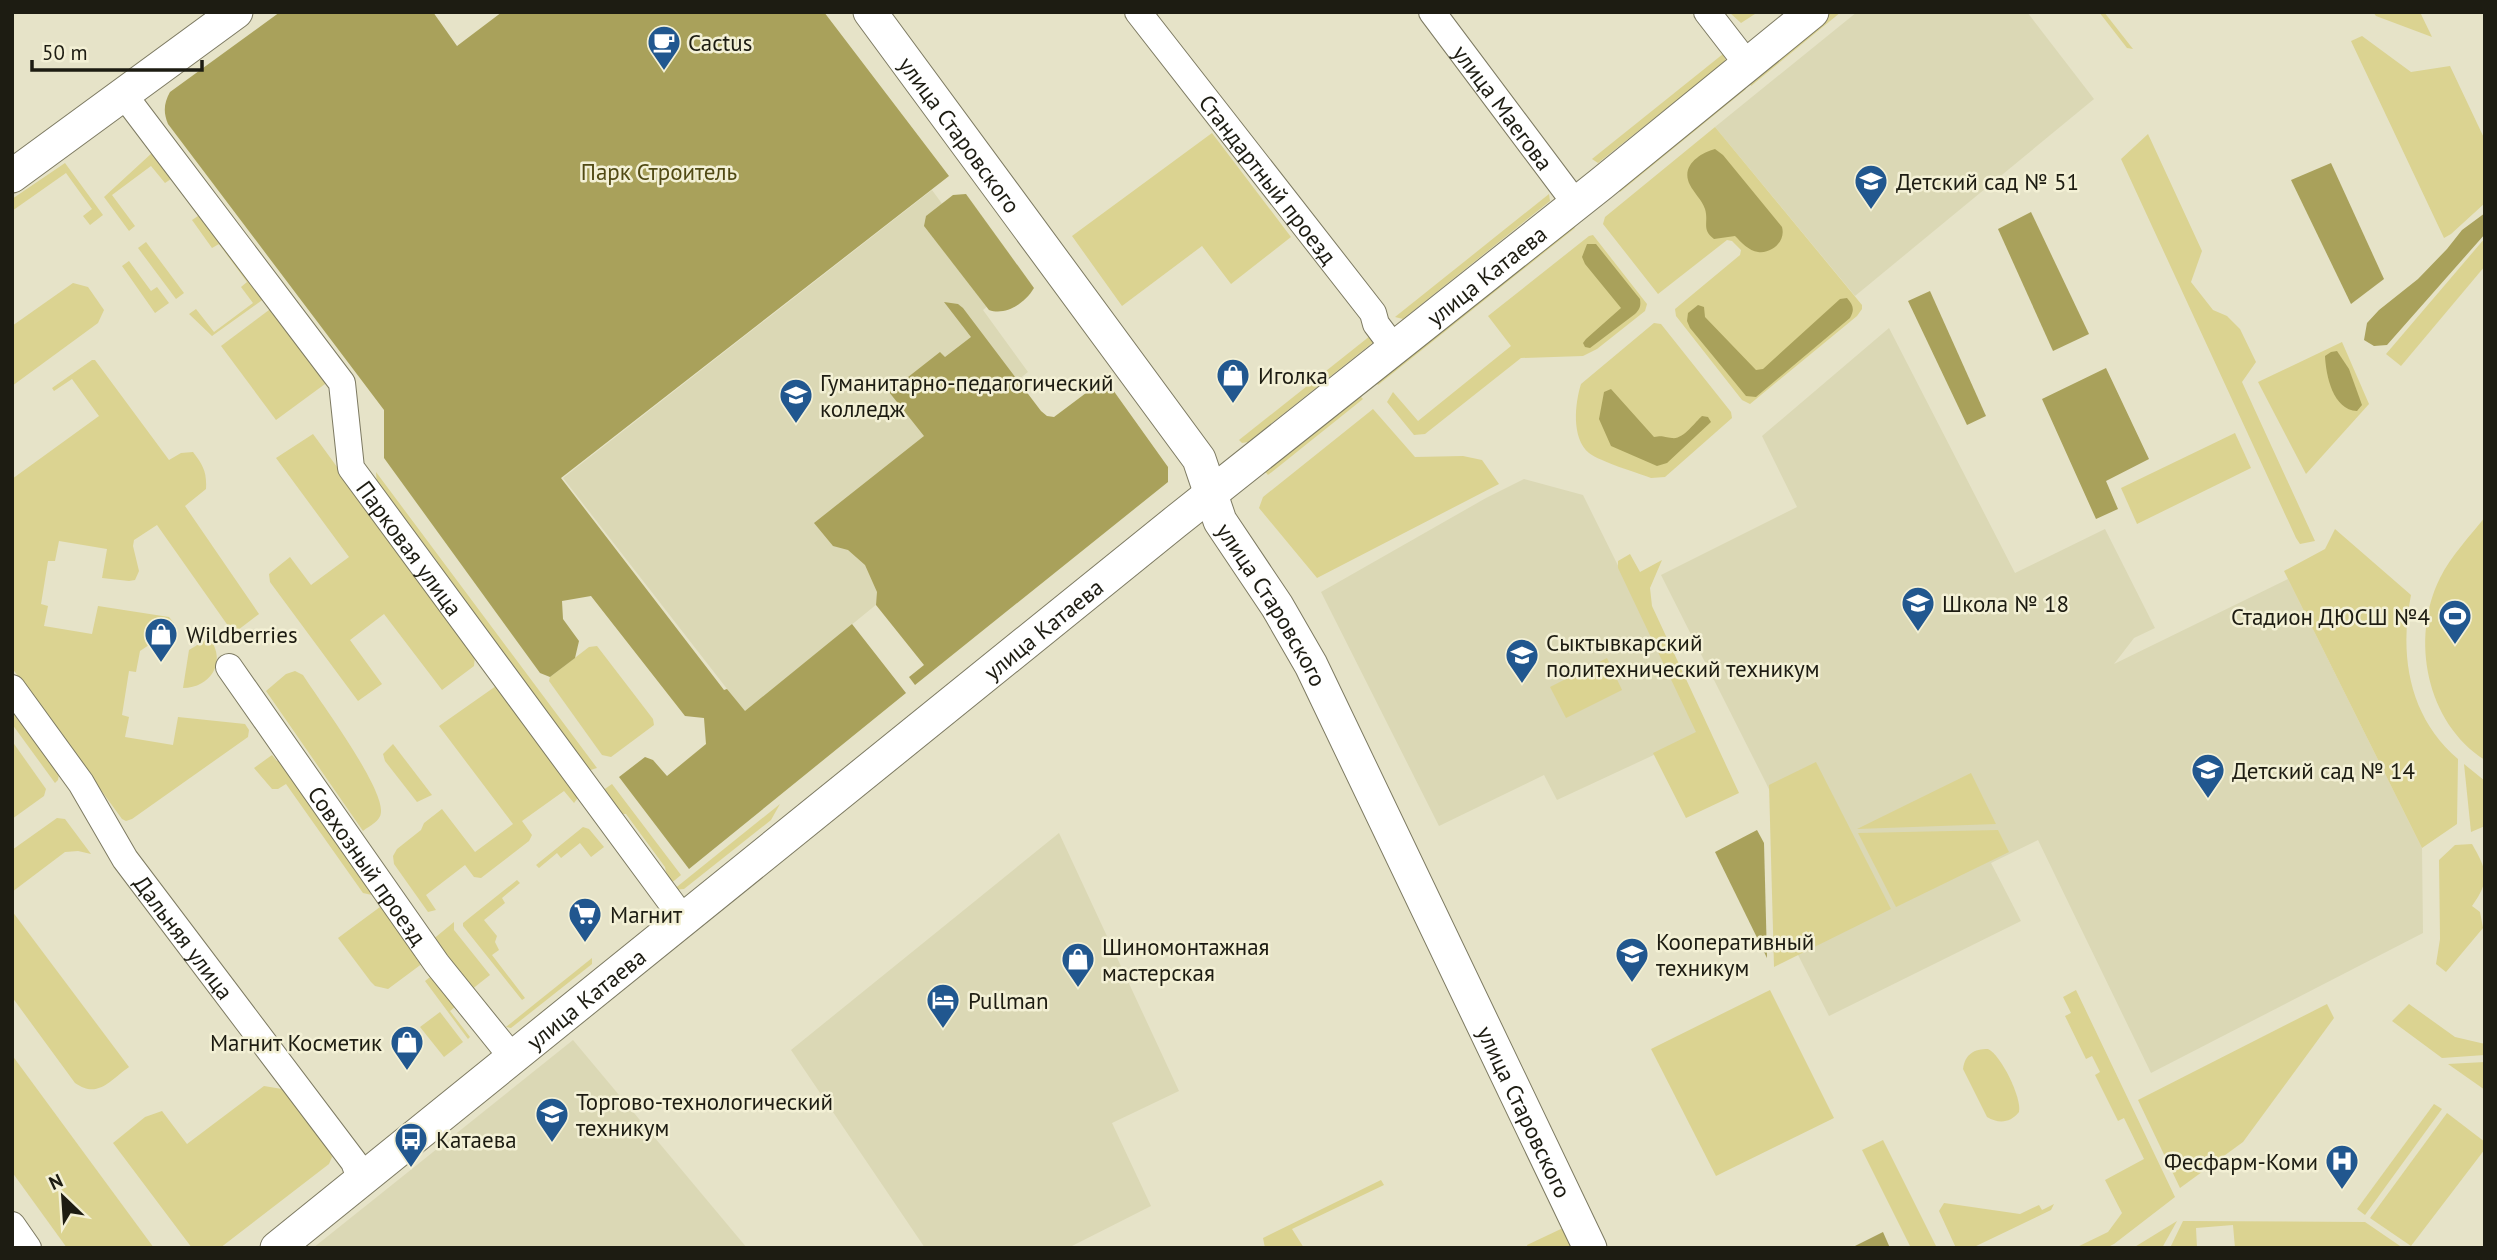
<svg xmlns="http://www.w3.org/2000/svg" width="2497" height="1260" viewBox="0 0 2497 1260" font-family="'PT Sans',sans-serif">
  <rect width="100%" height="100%" fill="#e6e3c8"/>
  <g fill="#dbd8b5">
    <path d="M1857,12H2027L2094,99L1855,296L1715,127Z"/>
    <path d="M932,190L1006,291L983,310L1028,372L889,483L943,550L745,712L563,478Z"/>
    <path d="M1889,328L2015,573L2105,529L2155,628L2134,638L2114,664L2288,579L2422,848L2423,933L2151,1073L2038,840L1991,863L2021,921L1829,1016L1797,953L1836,933L1766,783L1661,575L1797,507L1762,436Z"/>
    <path d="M1524,479L1583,495L1701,733L1557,800L1544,775L1439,826L1321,592L1486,498Z"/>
    <path d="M1059,833L1179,1091L1112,1123L1151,1206L1068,1248H925L791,1050Z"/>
    <path d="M573,1040L747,1248H313Z"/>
  </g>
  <g fill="#dbd391">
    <path d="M1729,12H1758L1741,23Z"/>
    <path d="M1826,12H1841L1751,86L1748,81Z"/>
    <path d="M2099,12H2104L2133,49L2127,48Z"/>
    <path d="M2373,12H2420L2432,37L2376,16Z"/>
    <path d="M2362,36L2411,72L2450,66L2485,140V203L2451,234L2444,238L2351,41Z"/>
    <path d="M1723,54L1726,61L1598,163L1592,159Z"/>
    <path d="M1742,84L1746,89L1620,192L1617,186Z"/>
    <path d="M1715,127L1862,305V309L1857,316L1750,404L1742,400L1676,316L1675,309L1740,255L1741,250L1732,241L1727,240L1658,294L1603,224L1605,217Z"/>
    <path d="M1212,133L1291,237L1231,284L1202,246L1122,306L1072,236Z"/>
    <path d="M2148,134L2202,251L2191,282L2213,310L2227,316L2240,329L2256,362L2242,382L2315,541L2300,544L2296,538L2121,159Z"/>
    <path d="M153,152L265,298L212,336L189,314L196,309L214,332L253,303L241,287L247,282L219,244L212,248L192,220L198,216L171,179L165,183L151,166L112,195L135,226L129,231L104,197Z"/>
    <path d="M65,163L103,215L90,225L83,216L92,209L66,173L12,211V199Z"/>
    <path d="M1549,194L1550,201L1403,319L1395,317Z"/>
    <path d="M1572,223L1575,228L1378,385L1376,382Z"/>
    <path d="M1593,235L1647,304L1645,311L1597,349L1583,356L1521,358L1425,434L1414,435L1387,402L1393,392L1418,421L1511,346L1488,316L1589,236Z"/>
    <path d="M2485,238V266L2401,366L2386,354Z"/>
    <path d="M146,242L184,293L176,299L138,248Z"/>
    <path d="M129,261L151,291L157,287L169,303L155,313L122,266Z"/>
    <path d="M73,283L88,287L104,310L98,323L12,386V326Z"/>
    <path d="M273,307L326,379L325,384L276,420L221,346Z"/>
    <path d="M1654,323L1661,324L1731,412L1732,418L1665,477L1651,478C1635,472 1601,462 1589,453C1571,438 1575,403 1581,384Z"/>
    <path d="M1375,332L1376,340L1248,442L1242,443L1239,440Z"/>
    <path d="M2342,342L2369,404L2306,474L2258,382Z"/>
    <path d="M92,360H95L169,460L181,453L193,452C203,465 207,472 206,489L185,506L259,614L238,630H231L157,525L134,540L133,546L139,571L135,580L129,581L102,578L107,549L59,541L55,561H48L41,604L48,606L44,626L92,634L98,606L169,617L174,623L173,629L140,651L136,672L129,671L122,715L129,717L125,737L173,745L178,717L245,724L249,730L248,737L132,819L126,821L122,819L12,668V479L99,416L72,379L54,391L52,388Z"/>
    <path d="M1358,394L1363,399L1268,475L1261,467Z"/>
    <path d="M1373,409L1415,457L1463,456L1482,460L1499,484L1317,578L1259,508L1263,497Z"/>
    <path d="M2235,433L2251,468L2137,524L2121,488Z"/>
    <path d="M313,434L475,656L474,666L442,690L384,614L350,640L382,684L358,701L270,582L269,574L290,557L311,585L349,557L276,458Z"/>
    <path d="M376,472L597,768L587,771L433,565L437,561L420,539L416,542L377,486Z"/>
    <path d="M2485,517V760C2426,723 2410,638 2440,578C2451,556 2470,536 2485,517Z"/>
    <path d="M2335,529L2411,595C2399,656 2409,717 2458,759L2457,824L2422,848L2284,571L2325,549Z"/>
    <path d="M1630,554L1640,572L1662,560L1650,588L1652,606L1739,793L1686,818L1653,753L1696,732L1618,568V561Z"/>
    <path d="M207,639H210C227,662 210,688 183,688L189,650Z"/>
    <path d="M597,646L653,719L654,725L611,757L602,755L549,681L550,677L589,647Z"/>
    <path d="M1607,658L1622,690L1566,718L1550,687Z"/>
    <path d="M295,671L303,675C319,700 383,786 381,812C381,821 369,826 363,831L266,691L286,674Z"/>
    <path d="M496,686L577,793V799L574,803L564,791L522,821L532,835L529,841L481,878L474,877L465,865L426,895L436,910L428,912L394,864L393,856L397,849L421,830L424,823L442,809L475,852L513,824L439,726Z"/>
    <path d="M12,707L59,774L58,780L55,783L12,724Z"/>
    <path d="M12,741L46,789L44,796L12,819Z"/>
    <path d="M393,744L432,795L417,802L385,761L383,754Z"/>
    <path d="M272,755L277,761L284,757L423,963L388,989L375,986L371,982L338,938L380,907L372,895L363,893L286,784L278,789H272L254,768Z"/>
    <path d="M1816,762L1891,909L1774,967L1769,785Z"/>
    <path d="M2464,764L2485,781V826L2471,832Z"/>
    <path d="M1971,773L1996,824L1857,829Z"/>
    <path d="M612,784L681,875L669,885L665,867L626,814H615L599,793Z"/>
    <path d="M780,804L771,820L684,889L673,890Z"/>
    <path d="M57,818L65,819L91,854L78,851L65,852L12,892V850Z"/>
    <path d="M583,827L589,829L604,847L591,857L580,843L561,858L557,853L539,868L536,865Z"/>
    <path d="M1998,830L2009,852L1896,907L1858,833Z"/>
    <path d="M2472,844C2487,870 2491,880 2472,906L2480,912L2483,928L2446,972L2436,964L2440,939L2439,860L2455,845Z"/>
    <path d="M517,880L520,883L502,898L505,903L484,920L497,936L495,942L499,950L492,955L525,998L522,1000L463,926V923Z"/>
    <path d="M12,911L129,1067C109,1081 98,1099 75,1083L12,997Z"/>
    <path d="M454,922V930L490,975L471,990L431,941Z"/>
    <path d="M592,958V964L511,1028L506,1027Z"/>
    <path d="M438,971L462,1001L450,1011L470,1037L468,1039L425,981Z"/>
    <path d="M1770,990L1834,1118L1716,1176L1651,1049Z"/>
    <path d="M2076,990L2175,1197L2114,1244L2106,1248H2075L2108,1232L2122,1213L2105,1180L2144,1159L2124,1118L2118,1121L2095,1075L2100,1072L2092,1056L2086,1059L2065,1016L2071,1013L2063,997Z"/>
    <path d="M2327,1004L2334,1018L2243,1142L2180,1188L2138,1100Z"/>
    <path d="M2409,1004L2455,1037L2485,1044V1055L2442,1058L2392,1021Z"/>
    <path d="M440,1012L463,1042L444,1057L420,1027Z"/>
    <path d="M1988,1049C2001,1055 2022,1098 2019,1112C2010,1123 1999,1124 1987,1117L1963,1069C1965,1054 1974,1049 1988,1049Z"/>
    <path d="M12,1055L154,1248H67L12,1172Z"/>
    <path d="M2485,1062V1090L2448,1064Z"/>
    <path d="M264,1086L282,1089L329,1149L332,1157L329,1164L220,1248H192L113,1143L145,1117L162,1111L187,1144Z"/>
    <path d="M2434,1104L2442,1109L2365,1215L2357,1209Z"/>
    <path d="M2447,1113L2485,1142V1149L2411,1246L2370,1218Z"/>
    <path d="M1883,1140L1937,1248H1911L1862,1150Z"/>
    <path d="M1381,1180L1384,1185L1292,1229L1304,1248H1265L1263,1238Z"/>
    <path d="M1944,1203L2020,1214L2039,1205L2042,1210L2054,1204L2051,1210L1972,1248H1956L1939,1211Z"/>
    <path d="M2177,1221L2162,1248H2133Z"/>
    <path d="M2183,1221L2365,1222L2403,1248H2235L2233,1225L2196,1228L2197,1248H2170Z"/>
    <path d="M1563,1228L1571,1248H1528L1527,1245Z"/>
  </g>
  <g fill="#a9a15b">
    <path d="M280,12H433L457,46L502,12H824L949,176L561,478L724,690L727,689L745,711L852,624L906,693L689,869L619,777L645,757L653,760L667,776L706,744L704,718L685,716L591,596L562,601L563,619L579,641L575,658L550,677L540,673L384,458V410L168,124C163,112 164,103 170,92Z"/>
    <path d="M1715,149L1723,155L1782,227C1786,241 1772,254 1758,252C1749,251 1741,242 1735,236L1714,239C1701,230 1709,222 1705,209C1702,200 1694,193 1690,185C1680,166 1700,153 1715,149Z"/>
    <path d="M2331,163L2384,279L2351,304L2291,180Z"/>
    <path d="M966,194L1034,288C1025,303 1006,316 989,310L924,226L926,216L953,195Z"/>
    <path d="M2031,212L2089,334L2053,351L1998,229Z"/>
    <path d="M2485,213V234L2387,345L2374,346L2364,340L2367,323L2379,310L2418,279L2447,249L2462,230Z"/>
    <path d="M1587,244H1596L1640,299C1641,306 1640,309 1635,314L1590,348L1585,347L1583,343L1586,339L1621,308L1585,264L1582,257Z"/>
    <path d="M1930,291L1986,416L1967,425L1908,301Z"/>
    <path d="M1847,298C1853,305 1855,309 1850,318L1756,397L1746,396L1690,328L1687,321L1688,313L1698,305L1704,307L1705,317L1756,370L1763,369L1840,299Z"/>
    <path d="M944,302L958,304L963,308L1041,411L1047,416L1054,417L1098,384L1108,383L1168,467V482L915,685L909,677L924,665L876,605L877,592L865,565L848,550L833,546L814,523L924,436L889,392L940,352L945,357L971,337Z"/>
    <path d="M2337,351L2349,369L2362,405L2357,411C2333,410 2326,376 2325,356L2331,352Z"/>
    <path d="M2106,368L2149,459L2106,481L2118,509L2096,519L2042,399Z"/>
    <path d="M1611,389L1654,437C1663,435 1664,437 1672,438C1683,440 1695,422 1702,416L1708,417L1711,422L1667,463L1657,466L1611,446L1599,419L1604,392Z"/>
    <path d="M1757,830L1764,843L1767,958L1715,852Z"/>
    <path d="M1883,1232L1890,1248H1851Z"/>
  </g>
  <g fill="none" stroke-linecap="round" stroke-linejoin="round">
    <defs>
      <g id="minor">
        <path id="s1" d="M1138,12L1373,313L1376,324L1394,348"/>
        <path id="s2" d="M1432,12L1576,204"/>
        <path d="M1707,12L1748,65"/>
        <path id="s3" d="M124,95L342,383L351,468L684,920"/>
        <path id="s4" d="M229,667L437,964L512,1057"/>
        <path id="s5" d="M12,688L81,783L125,859L354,1162L361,1181"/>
        <path d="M12,1225L28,1248"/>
      </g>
      <g id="tertiary">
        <path id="s6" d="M870,12L1199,459L1220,521L1277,606L1311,665L1590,1248"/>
        <path d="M12,176L236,12"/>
        <path id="s7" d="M277,1248L1174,523L1601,184L1812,12"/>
      </g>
    </defs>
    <use href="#minor" stroke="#7d7a62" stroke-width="28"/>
    <use href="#tertiary" stroke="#7d7a62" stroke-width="35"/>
    <use href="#minor" stroke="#fff" stroke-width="26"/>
    <use href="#tertiary" stroke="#fff" stroke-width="33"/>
  </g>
  <defs>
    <symbol id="cafe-pin" viewBox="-11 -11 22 30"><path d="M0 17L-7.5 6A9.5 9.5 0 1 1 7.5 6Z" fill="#21578f" stroke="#f3f0d5"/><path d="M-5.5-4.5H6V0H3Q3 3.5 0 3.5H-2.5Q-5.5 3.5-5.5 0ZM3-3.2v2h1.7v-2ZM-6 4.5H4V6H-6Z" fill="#fff"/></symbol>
    <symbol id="school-pin" viewBox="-11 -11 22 30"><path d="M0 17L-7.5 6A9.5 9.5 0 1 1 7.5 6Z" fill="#21578f" stroke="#f3f0d5"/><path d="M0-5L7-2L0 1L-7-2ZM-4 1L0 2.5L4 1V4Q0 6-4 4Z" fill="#fff"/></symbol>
    <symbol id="shop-pin" viewBox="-11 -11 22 30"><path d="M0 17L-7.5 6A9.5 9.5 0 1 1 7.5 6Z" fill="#21578f" stroke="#f3f0d5"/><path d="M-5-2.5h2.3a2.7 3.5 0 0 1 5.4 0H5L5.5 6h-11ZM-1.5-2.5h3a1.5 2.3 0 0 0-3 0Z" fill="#fff"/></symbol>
    <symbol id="university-pin" viewBox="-11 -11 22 30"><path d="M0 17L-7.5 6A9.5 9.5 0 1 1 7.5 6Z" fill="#21578f" stroke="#f3f0d5"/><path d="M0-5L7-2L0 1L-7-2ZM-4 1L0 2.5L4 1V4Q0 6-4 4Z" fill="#fff"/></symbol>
    <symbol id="stadium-pin" viewBox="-11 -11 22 30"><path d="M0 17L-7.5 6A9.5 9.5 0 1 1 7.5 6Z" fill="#21578f" stroke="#f3f0d5"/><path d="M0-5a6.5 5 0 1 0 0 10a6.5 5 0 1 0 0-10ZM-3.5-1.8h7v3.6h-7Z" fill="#fff"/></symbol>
    <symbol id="supermarket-pin" viewBox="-11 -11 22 30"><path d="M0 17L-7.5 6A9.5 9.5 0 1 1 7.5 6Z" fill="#21578f" stroke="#f3f0d5"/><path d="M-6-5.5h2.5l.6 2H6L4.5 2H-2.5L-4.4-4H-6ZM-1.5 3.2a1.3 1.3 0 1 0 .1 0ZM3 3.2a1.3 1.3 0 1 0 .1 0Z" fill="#fff"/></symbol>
    <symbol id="hotel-pin" viewBox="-11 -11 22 30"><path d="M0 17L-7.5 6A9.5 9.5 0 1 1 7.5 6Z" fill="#21578f" stroke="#f3f0d5"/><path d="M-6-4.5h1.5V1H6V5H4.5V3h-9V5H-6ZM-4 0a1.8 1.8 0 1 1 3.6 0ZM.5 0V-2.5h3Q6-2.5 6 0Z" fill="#fff"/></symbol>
    <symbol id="bus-pin" viewBox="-11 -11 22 30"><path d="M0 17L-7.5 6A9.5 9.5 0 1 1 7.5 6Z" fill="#21578f" stroke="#f3f0d5"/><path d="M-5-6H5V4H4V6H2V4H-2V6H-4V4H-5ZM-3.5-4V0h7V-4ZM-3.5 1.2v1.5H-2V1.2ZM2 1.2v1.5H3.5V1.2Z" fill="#fff"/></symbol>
    <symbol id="hospital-pin" viewBox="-11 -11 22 30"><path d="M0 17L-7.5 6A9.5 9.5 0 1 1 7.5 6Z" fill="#21578f" stroke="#f3f0d5"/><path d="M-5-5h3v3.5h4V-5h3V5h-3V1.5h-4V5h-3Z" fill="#fff"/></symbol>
  </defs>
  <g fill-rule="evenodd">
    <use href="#cafe-pin" x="645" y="23" width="38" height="52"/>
    <use href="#school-pin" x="1852" y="162" width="38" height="52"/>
    <use href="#shop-pin" x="1214" y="356" width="38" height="52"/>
    <use href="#university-pin" x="777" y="376" width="38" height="52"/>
    <use href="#school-pin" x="1899" y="584" width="38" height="52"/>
    <use href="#stadium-pin" x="2436" y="597" width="38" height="52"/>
    <use href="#shop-pin" x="142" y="615" width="38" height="52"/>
    <use href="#university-pin" x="1503" y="636" width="38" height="52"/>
    <use href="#school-pin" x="2189" y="751" width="38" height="52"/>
    <use href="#supermarket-pin" x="566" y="895" width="38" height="52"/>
    <use href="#university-pin" x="1613" y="935" width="38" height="52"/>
    <use href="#shop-pin" x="1059" y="940" width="38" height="52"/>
    <use href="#hotel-pin" x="924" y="981" width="38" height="52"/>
    <use href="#shop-pin" x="388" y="1023" width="38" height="52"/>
    <use href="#university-pin" x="533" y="1095" width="38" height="52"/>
    <use href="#bus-pin" x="392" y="1120" width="38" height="52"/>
    <use href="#hospital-pin" x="2323" y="1142" width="38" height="52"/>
  </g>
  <g text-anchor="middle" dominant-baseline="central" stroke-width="5" stroke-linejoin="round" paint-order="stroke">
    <g font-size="23" fill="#1d1c12" stroke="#f3f0d5" text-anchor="start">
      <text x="688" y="42">Cactus</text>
      <text x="1896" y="181">Детский сад № 51</text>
      <text x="1258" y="375">Иголка</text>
      <text x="820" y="382">Гуманитарно-педагогический<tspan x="820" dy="26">колледж</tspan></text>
      <text x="1942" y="603">Школа № 18</text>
      <text x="2430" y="616" text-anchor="end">Стадион ДЮСШ №4</text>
      <text x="186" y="634">Wildberries</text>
      <text x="1546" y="642">Сыктывкарский<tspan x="1546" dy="26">политехнический техникум</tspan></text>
      <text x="2232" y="770">Детский сад № 14</text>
      <text x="610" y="914">Магнит</text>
      <text x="1656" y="941">Кооперативный<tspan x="1656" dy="26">техникум</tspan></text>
      <text x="1102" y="946">Шиномонтажная<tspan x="1102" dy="26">мастерская</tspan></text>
      <text x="968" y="1000">Pullman</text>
      <text x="382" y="1042" text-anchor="end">Магнит Косметик</text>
      <text x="576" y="1101">Торгово-технологический<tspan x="576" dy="26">техникум</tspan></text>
      <text x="436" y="1139">Катаева</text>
      <text x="2318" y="1161" text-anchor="end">Фесфарм-Коми</text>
    </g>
    <g font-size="23" fill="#1d1c12" stroke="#f3f0d5">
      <text stroke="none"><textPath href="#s2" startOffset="119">улица Маегова</textPath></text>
      <text stroke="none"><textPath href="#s6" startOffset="152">улица Старовского</textPath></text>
      <text stroke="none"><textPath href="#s1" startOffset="212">Стандартный проезд</textPath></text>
      <text stroke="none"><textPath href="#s7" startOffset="1552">улица Катаева</textPath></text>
      <text stroke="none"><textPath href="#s3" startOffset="546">Парковая улица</textPath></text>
      <text stroke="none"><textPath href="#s6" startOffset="719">улица Старовского</textPath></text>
      <text stroke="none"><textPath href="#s7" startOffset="985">улица Катаева</textPath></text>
      <text stroke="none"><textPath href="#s4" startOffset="242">Совхозный проезд</textPath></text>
      <text stroke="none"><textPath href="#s5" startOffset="303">Дальняя улица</textPath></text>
      <text stroke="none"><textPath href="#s7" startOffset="397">улица Катаева</textPath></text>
      <text stroke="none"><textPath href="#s6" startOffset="1286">улица Старовского</textPath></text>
    </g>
    <g font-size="23" fill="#514a14" stroke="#f3f0d5">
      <text x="659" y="171">Парк Строитель</text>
    </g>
  </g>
  <rect width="2497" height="1260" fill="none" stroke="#1d1c12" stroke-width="28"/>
  <g transform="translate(63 1197) rotate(335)" stroke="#f3f0d5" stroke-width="5" paint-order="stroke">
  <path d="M0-5L12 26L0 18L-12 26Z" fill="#1d1c12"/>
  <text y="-10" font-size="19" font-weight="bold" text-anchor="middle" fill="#1d1c12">N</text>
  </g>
  <path d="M32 60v10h170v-10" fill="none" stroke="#1d1c12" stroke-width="3.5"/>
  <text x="42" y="60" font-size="21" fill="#1d1c12" stroke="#f3f0d5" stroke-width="5" paint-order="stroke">50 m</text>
</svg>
